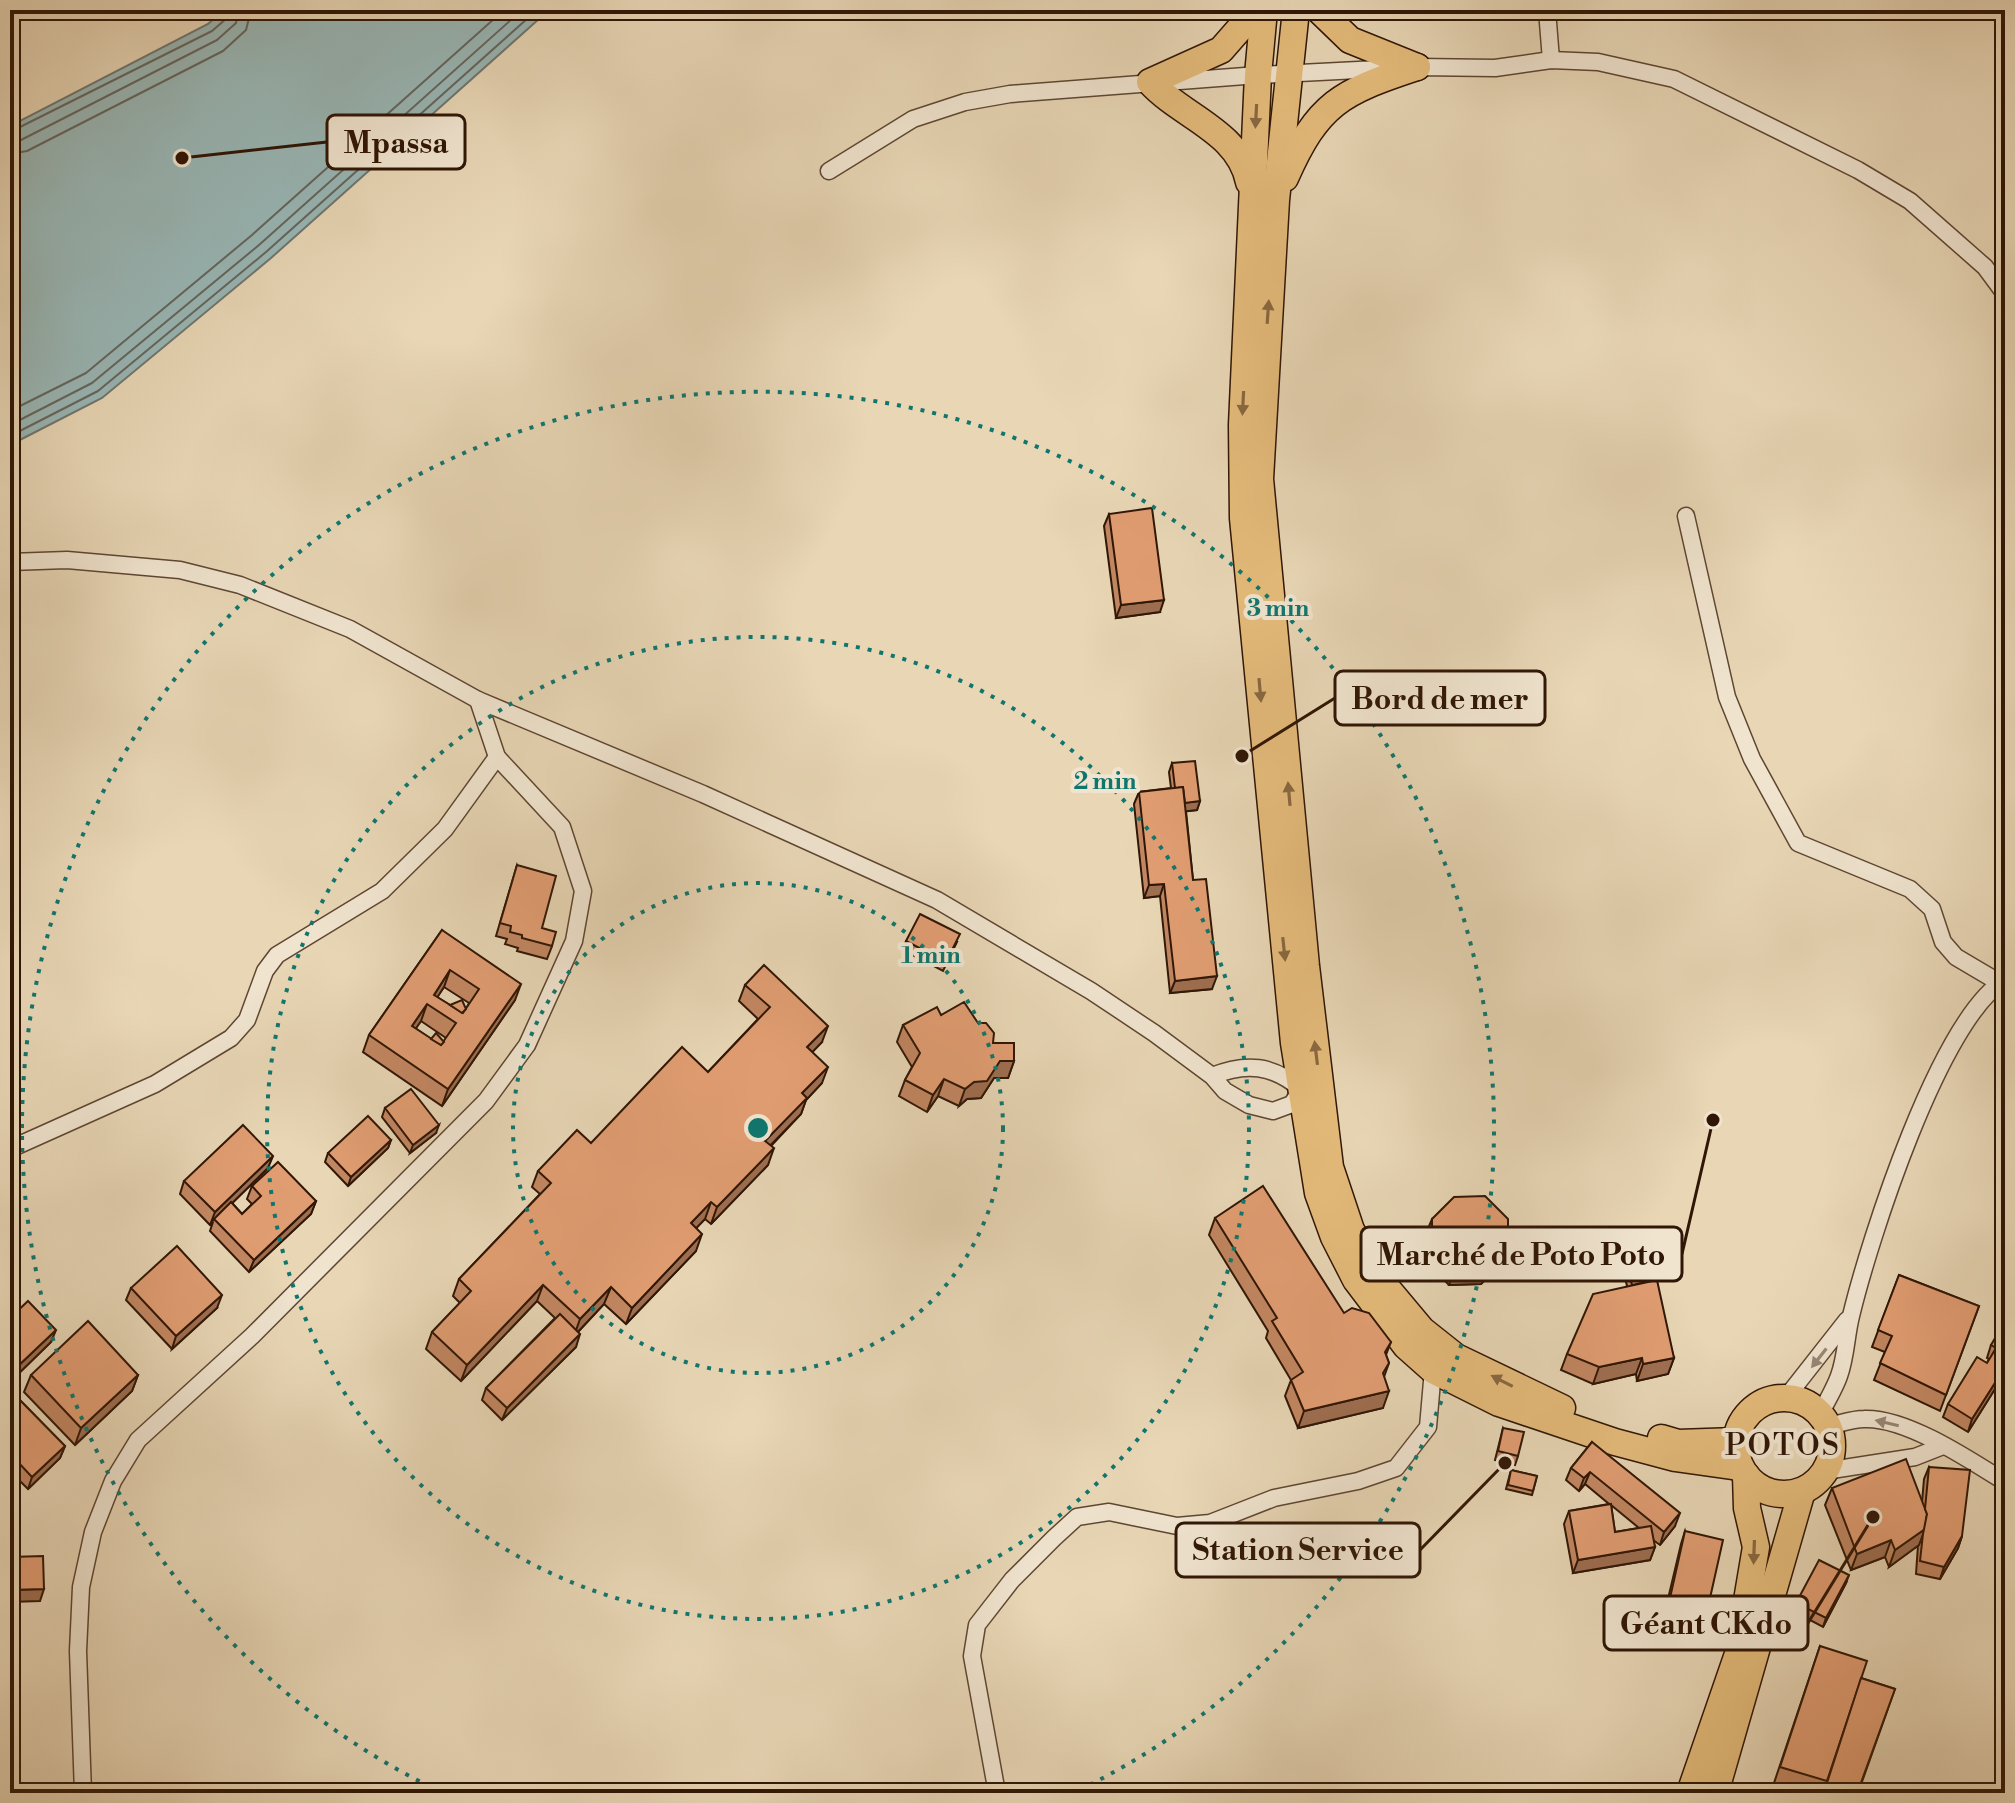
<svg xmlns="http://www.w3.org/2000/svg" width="2015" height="1803" viewBox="0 0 2015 1803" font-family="'Libre Bodoni',serif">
  <rect width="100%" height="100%" fill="#e8d6b5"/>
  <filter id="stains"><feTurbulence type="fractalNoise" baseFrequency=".0025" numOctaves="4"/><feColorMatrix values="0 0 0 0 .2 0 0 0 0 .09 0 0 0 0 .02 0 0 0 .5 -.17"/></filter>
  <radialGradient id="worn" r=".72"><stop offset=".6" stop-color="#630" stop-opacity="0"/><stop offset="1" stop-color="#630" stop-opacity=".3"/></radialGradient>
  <path fill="#99b7b6" stroke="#6f7770" stroke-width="2" d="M224,10H549L271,258L102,398L10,445V126L208,24Z"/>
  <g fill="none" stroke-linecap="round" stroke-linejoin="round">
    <g stroke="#64665e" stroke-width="2">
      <path d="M10,132L212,31L227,18L229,10"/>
      <path d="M10,142L21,140L217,40L236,23L239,10"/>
      <path d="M10,154L27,151L223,51L246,30L251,10"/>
      <path d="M10,411L86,373L252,235L504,10"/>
      <path d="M10,425L92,383L259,245L522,10"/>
      <path d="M10,436L98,391L266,252L537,10"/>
    </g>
    <defs>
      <g id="street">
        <path d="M1547,10L1551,60"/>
        <path d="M10,11L12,10"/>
        <path d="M829,171L913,119L965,102L1010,94L1258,75L1417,67L1495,68L1551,60L1598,62L1674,79L1858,170L1910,201L1985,267L2005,294"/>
        <path d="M1686,516L1727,697L1752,759L1798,843L1910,889L1932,909L1943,942L1956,957L2000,983"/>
        <path d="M10,562L67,560L180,570L240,585L350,629L478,700L703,794L937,900L1091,991L1154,1033L1212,1076L1225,1091L1249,1105L1273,1111L1292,1104L1301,1089C1273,1065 1246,1062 1212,1076"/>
        <path d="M10,1149L155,1084L231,1038L247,1020L265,971L277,955L382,891L445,829L497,757"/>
        <path d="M1785,1399L1847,1320"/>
        <path d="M1820,1415C1826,1402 1834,1390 1839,1376C1846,1357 1846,1336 1851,1316C1869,1241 1940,1018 2005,980"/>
        <path d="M1828,1426C1839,1424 1852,1419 1864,1419C1906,1417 1970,1460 2005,1482"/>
        <path d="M1825,1471L1915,1457L1943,1446"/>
        <path d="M83,1793L78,1651L81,1587L93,1532L113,1481L138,1440L252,1336L486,1101L527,1045L574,941L583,891L562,827L497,757L478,700"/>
        <path d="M997,1793L972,1656L977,1625L1012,1580L1054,1538L1077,1517L1109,1512L1177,1526L1210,1523L1274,1498L1358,1481L1396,1468L1428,1427L1433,1370"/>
      </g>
      <g id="primary">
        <path d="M1264,10L1258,75L1242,425L1243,518L1294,1043L1318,1193L1334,1237L1356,1280L1406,1346L1433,1370L1499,1403L1615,1442L1675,1458L1739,1467"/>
        <path d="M1296,10L1276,200L1260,479L1306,966L1330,1167L1351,1230L1375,1274L1422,1330L1456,1357L1562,1408"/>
        <path d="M1319,10L1350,40L1417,67"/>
        <path d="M1285,178C1318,103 1341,92 1417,67"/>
        <path d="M1249,182C1239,131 1182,117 1150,82L1221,50L1256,10"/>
        <circle cx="1784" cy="1446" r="48"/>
        <path d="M1661,1438L1678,1443L1736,1441"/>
        <path d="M1690,1793L1738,1654L1756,1547L1747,1508L1746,1475"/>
        <path d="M1715,1793L1802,1491"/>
      </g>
    </defs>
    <use href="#street" stroke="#5e4632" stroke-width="19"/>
    <use href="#primary" stroke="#301606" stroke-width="29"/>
    <use href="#street" stroke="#f0e4cf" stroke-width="16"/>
    <use href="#primary" stroke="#e4bb7a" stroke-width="26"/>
  </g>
  <g fill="#c28762" stroke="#301606" stroke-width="2" fill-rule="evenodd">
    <path d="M1109,514L1160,612L1116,618L1104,526Z"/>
    <path d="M1172,763L1200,801L1197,810L1186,811L1193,880L1212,989L1170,993L1160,896L1144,898L1134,804L1139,792L1171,788L1169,772Z"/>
    <path d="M517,865L542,928L552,946L547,959L517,951L518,948L505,944L507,939L496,936Z"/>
    <path d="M442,930L515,1000L442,1106L363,1052L369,1035ZM444,987L469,1003L466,1009L450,1005L437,997ZM421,1021L446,1038L444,1042L431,1039L415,1028Z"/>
    <path d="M906,941L957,942L943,971L903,950Z"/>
    <path d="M745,985L822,1042L812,1052L822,1083L806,1100L801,1114L771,1146L768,1165L711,1224L705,1219L696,1228V1251L626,1324L604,1304L578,1332L576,1347L502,1420L482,1400L486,1388L555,1318L537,1301L461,1381L426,1349L432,1332L460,1303L453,1296L459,1279L540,1194L532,1187L538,1171L591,1143L708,1072L758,1019L739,1001Z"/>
    <path d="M941,1015L993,1043L1014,1061L1008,1078H994L981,1098L967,1099L959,1106L938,1096L927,1112L899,1096L905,1080L912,1067L897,1042L903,1025Z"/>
    <path d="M385,1108L436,1133L410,1153L382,1117Z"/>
    <path d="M391,1140L388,1148L348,1186L325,1162L328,1153Z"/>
    <path d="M268,1168L232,1203L242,1214L252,1204L247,1199L252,1186L316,1201L311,1214L249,1272L210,1231L213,1222L210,1225L180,1194L184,1181Z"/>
    <path d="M1215,1218L1344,1313L1391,1342L1386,1355L1389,1363L1384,1377L1383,1408L1298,1428L1285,1396L1291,1380L1266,1338L1268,1331L1209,1235Z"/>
    <path d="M1432,1219L1508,1250L1503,1262L1481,1284L1449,1285L1427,1263V1231Z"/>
    <path d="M1622,1243L1652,1281L1674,1358L1668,1374L1637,1381L1636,1374L1593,1384L1561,1370L1567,1354L1627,1286L1619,1252Z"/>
    <path d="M1899,1275L1979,1306L1940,1411L1874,1380L1885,1352L1872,1347Z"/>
    <path d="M131,1288L217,1308L172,1349L126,1300Z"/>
    <path d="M10,1318L51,1342L12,1380L10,1378Z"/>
    <path d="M2005,1340V1373L1968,1432L1943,1417L1948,1404L1987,1363L1989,1359L1987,1358L1991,1345Z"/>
    <path d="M31,1375H138L132,1391L75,1445L24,1392Z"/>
    <path d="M10,1390L65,1446L60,1458L28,1489L13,1474L10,1476Z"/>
    <path d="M1503,1428L1518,1456L1515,1465L1495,1460Z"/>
    <path d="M1592,1442L1675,1526L1660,1545L1653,1540L1655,1547L1650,1560L1573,1573L1564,1524L1569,1511L1609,1504L1585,1484L1579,1491L1566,1480L1571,1468ZM1611,1505L1639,1528L1615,1532Z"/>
    <path d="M1929,1467L1962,1536L1958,1548L1940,1579L1916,1574L1918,1545L1889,1567L1885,1557L1851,1570L1825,1505L1832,1488L1922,1502L1924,1479Z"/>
    <path d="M1511,1470L1537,1476L1532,1495L1506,1489Z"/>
    <path d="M1685,1531L1706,1616L1701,1629L1663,1620L1681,1544Z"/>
    <path d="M1846,1583L1823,1627L1793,1611L1796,1603Z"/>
    <path d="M1820,1646L1861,1678L1895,1689L1858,1793H1805L1774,1783Z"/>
  </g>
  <g fill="#9e6e50" stroke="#301606" stroke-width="2">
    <path d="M1164,600L1160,612L1116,618L1121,605Z"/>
    <path d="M1200,801L1197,810L1180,812L1183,803Z"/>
    <path d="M1164,884L1160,896L1144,898L1149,885Z"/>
    <path d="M450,970L444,987L431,1007L434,995Z"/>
    <path d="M1217,976L1212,989L1170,993L1175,981Z"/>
    <path d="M521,984L515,1000L442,1106L448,1089Z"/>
    <path d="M427,1004L421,1021L406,1043L412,1026Z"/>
    <path d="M828,1026L822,1042L801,1064L807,1047Z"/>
    <path d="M1000,1061H1014L1008,1078H994L981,1098L967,1099L959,1106L965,1089Z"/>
    <path d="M828,1067L822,1083L806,1100L801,1114L759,1157L765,1141L802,1093Z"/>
    <path d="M944,1079L938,1096L927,1112L933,1095Z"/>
    <path d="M439,1125L436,1133L410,1153L413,1145Z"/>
    <path d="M391,1140L388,1148L348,1186L351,1177Z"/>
    <path d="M774,1148L768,1165L711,1224L717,1207Z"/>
    <path d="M273,1156L268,1168L215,1220L214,1219L210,1225L215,1212Z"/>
    <path d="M316,1201L311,1214L249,1272L254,1260Z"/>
    <path d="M711,1202L705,1219L685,1240L691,1223Z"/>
    <path d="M702,1234L696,1251L626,1324L632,1308Z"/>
    <path d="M1508,1250L1503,1262L1481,1284L1449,1285L1454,1272Z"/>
    <path d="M543,1285L537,1301L461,1381L467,1365Z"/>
    <path d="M611,1287L604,1304L574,1336L580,1319Z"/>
    <path d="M222,1295L217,1308L172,1349L176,1336Z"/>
    <path d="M56,1330L51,1342L12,1380L17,1367Z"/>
    <path d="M580,1334L576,1347L502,1420L507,1408Z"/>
    <path d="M1642,1358L1636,1374L1593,1384L1599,1367Z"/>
    <path d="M1674,1358L1668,1374L1637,1381L1643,1364Z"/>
    <path d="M2005,1367V1373L1968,1432L1972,1419Z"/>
    <path d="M138,1375L132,1391L75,1445L81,1428Z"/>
    <path d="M1389,1391L1383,1408L1298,1428L1304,1411Z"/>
    <path d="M65,1446L60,1458L28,1489L32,1477Z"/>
    <path d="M17,1461L13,1474L10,1476V1468Z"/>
    <path d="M1590,1472L1585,1484L1579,1491L1584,1478Z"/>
    <path d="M1680,1513L1675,1526L1660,1545L1664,1532Z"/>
    <path d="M1925,1529L1919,1545L1889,1567L1895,1550Z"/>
    <path d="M1962,1536L1958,1548L1940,1579L1944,1567Z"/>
    <path d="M1891,1540L1885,1557L1851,1570L1857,1554Z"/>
    <path d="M1655,1547L1650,1560L1573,1573L1578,1560Z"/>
    <path d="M1849,1575L1846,1583L1823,1627L1826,1618Z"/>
    <path d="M44,1589L40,1601L10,1602V1590Z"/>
  </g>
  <g fill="#e19d72" stroke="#301606" stroke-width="2" fill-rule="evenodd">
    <path d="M1152,508L1164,600L1121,605L1109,514Z"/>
    <path d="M1195,761L1200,801L1185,803L1183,787L1175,788L1172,763Z"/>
    <path d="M1183,787L1193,880L1206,879L1217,976L1175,981L1164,884L1149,885L1139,792Z"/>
    <path d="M517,865L556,876L542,928L556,932L552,946L522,938V935L510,932L511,926L500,923Z"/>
    <path d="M920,914L960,934L946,962L906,941Z"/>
    <path d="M442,930L521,984L448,1089L369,1035ZM450,970L479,989L463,1013L434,995ZM427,1004L456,1023L441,1045L412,1026Z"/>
    <path d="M764,965L828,1026L807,1047L828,1067L802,1093L807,1098L765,1141L774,1148L717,1207L711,1202L691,1223L702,1234L632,1308L611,1287L580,1319L543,1285L467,1365L432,1332L471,1291L459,1279L551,1183L538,1171L577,1130L591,1143L682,1047L708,1072L770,1007L745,985Z"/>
    <path d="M462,1000L466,1009L462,1013L450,1005Z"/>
    <path d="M964,1002L978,1023H986L994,1033L993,1043H1014V1061H1000L987,1081L974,1082L965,1089L944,1079L933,1095L905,1080L920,1053L903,1025L937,1007L941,1015Z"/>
    <path d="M436,1033L444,1042L441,1045L431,1039Z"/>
    <path d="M411,1089L439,1125L413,1145L385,1108Z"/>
    <path d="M368,1116L391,1140L351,1177L328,1153Z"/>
    <path d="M243,1125L273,1156L215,1212L184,1181Z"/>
    <path d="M278,1162L316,1201L254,1260L214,1219L231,1202L242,1214L261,1196L252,1186Z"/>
    <path d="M1263,1186L1344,1313L1352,1308L1369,1313L1391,1342L1385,1352L1389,1363L1383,1373L1389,1391L1304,1411L1291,1380L1303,1372L1272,1321L1277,1318L1215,1218Z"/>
    <path d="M1485,1196L1508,1219V1250L1485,1272H1454L1432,1250V1219L1454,1197Z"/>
    <path d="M1643,1239L1652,1281L1632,1285L1622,1243Z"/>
    <path d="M177,1246L222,1295L176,1336L131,1288Z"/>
    <path d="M1899,1275L1979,1306L1946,1395L1880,1363L1892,1336L1878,1330Z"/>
    <path d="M1657,1280L1674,1358L1643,1364L1642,1358L1599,1367L1567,1354L1593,1294Z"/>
    <path d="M28,1301L56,1330L17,1367L10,1360V1318Z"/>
    <path d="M560,1314L580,1334L507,1408L486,1388Z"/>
    <path d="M88,1321L138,1375L81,1428L31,1375Z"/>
    <path d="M1997,1335L2005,1340V1367L1972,1419L1948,1404L1977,1357L1987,1363L1996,1348L1991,1345Z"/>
    <path d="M10,1390L65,1446L32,1477L17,1461L10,1468Z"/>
    <path d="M1503,1428L1524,1432L1518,1456L1498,1451Z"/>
    <path d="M1592,1442L1680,1513L1664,1532L1590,1472L1584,1478L1571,1468Z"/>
    <path d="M1906,1459L1927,1514L1925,1529L1895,1550L1891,1540L1857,1554L1832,1488Z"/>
    <path d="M1929,1467L1970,1470L1962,1536L1944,1567L1920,1561L1923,1534L1927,1514L1925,1509Z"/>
    <path d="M1511,1470L1537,1476L1533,1491L1508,1485Z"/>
    <path d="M1611,1504L1615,1532L1651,1526L1655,1547L1578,1560L1569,1511Z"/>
    <path d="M1685,1531L1723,1540L1706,1616L1668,1607Z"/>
    <path d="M43,1556L44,1589L10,1590V1557Z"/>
    <path d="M1819,1560L1849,1575L1826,1618L1796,1603Z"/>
    <path d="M1820,1646L1867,1661L1827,1781L1780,1767Z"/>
    <path d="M1861,1678L1895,1689L1858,1791L1826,1786Z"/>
  </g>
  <defs><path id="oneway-solid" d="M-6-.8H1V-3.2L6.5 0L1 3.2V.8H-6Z" transform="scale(2)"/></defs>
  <g fill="#8a6840">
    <use href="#oneway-solid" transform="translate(1256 116) rotate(93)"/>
    <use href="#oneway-solid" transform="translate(1268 312) rotate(-86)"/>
    <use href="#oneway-solid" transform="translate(1243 403) rotate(93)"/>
    <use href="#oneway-solid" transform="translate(1260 690) rotate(85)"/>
    <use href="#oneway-solid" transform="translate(1289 794) rotate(-95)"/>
    <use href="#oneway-solid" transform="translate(1284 949) rotate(84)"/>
    <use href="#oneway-solid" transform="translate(1316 1053) rotate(-97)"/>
    <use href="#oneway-solid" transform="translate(1502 1381) rotate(-153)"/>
    <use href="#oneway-solid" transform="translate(1754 1552) rotate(92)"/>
  </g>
  <g fill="#9a8775">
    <use href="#oneway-solid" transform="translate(1819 1358) rotate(128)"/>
    <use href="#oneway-solid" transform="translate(1887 1423) rotate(-167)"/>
  </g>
  <g fill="none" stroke="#0f766e" stroke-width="4" stroke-dasharray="4 8">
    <circle cx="758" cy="1128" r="245"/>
    <circle cx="758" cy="1128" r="491"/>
    <path d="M441 1792A736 736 0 1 1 1075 1792"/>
  </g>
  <g text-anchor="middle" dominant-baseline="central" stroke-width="8" stroke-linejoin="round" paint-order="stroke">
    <g font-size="30" letter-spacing="2" fill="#301606" stroke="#f0e4cf">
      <text x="1783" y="1446">POTOS</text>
    </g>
  </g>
  <circle cx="758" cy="1128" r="12" fill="#0f766e" stroke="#f0e4cf" stroke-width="4"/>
  <g font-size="24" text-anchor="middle" font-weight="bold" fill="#0f766e" stroke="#f0e4cf" stroke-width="8" stroke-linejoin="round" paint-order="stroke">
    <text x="1278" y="616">3 min</text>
    <text x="1105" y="789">2 min</text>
    <text x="931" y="963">1 min</text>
  </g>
  <path fill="none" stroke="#301606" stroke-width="3" d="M182 158L327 142M1242 756L1335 698M1713 1120L1682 1254M1505 1463L1420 1550M1873 1517L1808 1623"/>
  <g fill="#301606" stroke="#f0e4cf" stroke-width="3">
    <circle cx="182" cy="158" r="8"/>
    <circle cx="1242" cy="756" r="8"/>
    <circle cx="1713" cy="1120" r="8"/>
    <circle cx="1505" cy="1463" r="8"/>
    <circle cx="1873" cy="1517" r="8"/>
  </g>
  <g fill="#f0e4cf" stroke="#301606" stroke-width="3">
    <rect x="327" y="115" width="138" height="54" rx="8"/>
    <rect x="1335" y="671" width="210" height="54" rx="8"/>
    <rect x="1361" y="1227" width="321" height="54" rx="8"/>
    <rect x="1176" y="1523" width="244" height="54" rx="8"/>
    <rect x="1604" y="1596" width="204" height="54" rx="8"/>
  </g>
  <g font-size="30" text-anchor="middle" font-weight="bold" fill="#301606">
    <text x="396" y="153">Mpassa</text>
    <text x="1440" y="709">Bord de mer</text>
    <text x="1521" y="1265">Marché de Poto Poto</text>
    <text x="1298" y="1560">Station Service</text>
    <text x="1706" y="1634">Géant CKdo</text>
  </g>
  <rect width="2015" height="1803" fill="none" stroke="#e8d6b5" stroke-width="40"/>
  <rect x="12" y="12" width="1991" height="1779" fill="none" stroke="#301606" stroke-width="4"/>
  <rect x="20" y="20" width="1975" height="1763" fill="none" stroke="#301606" stroke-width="2"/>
  <rect width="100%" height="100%" filter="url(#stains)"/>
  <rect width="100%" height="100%" fill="url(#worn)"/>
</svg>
